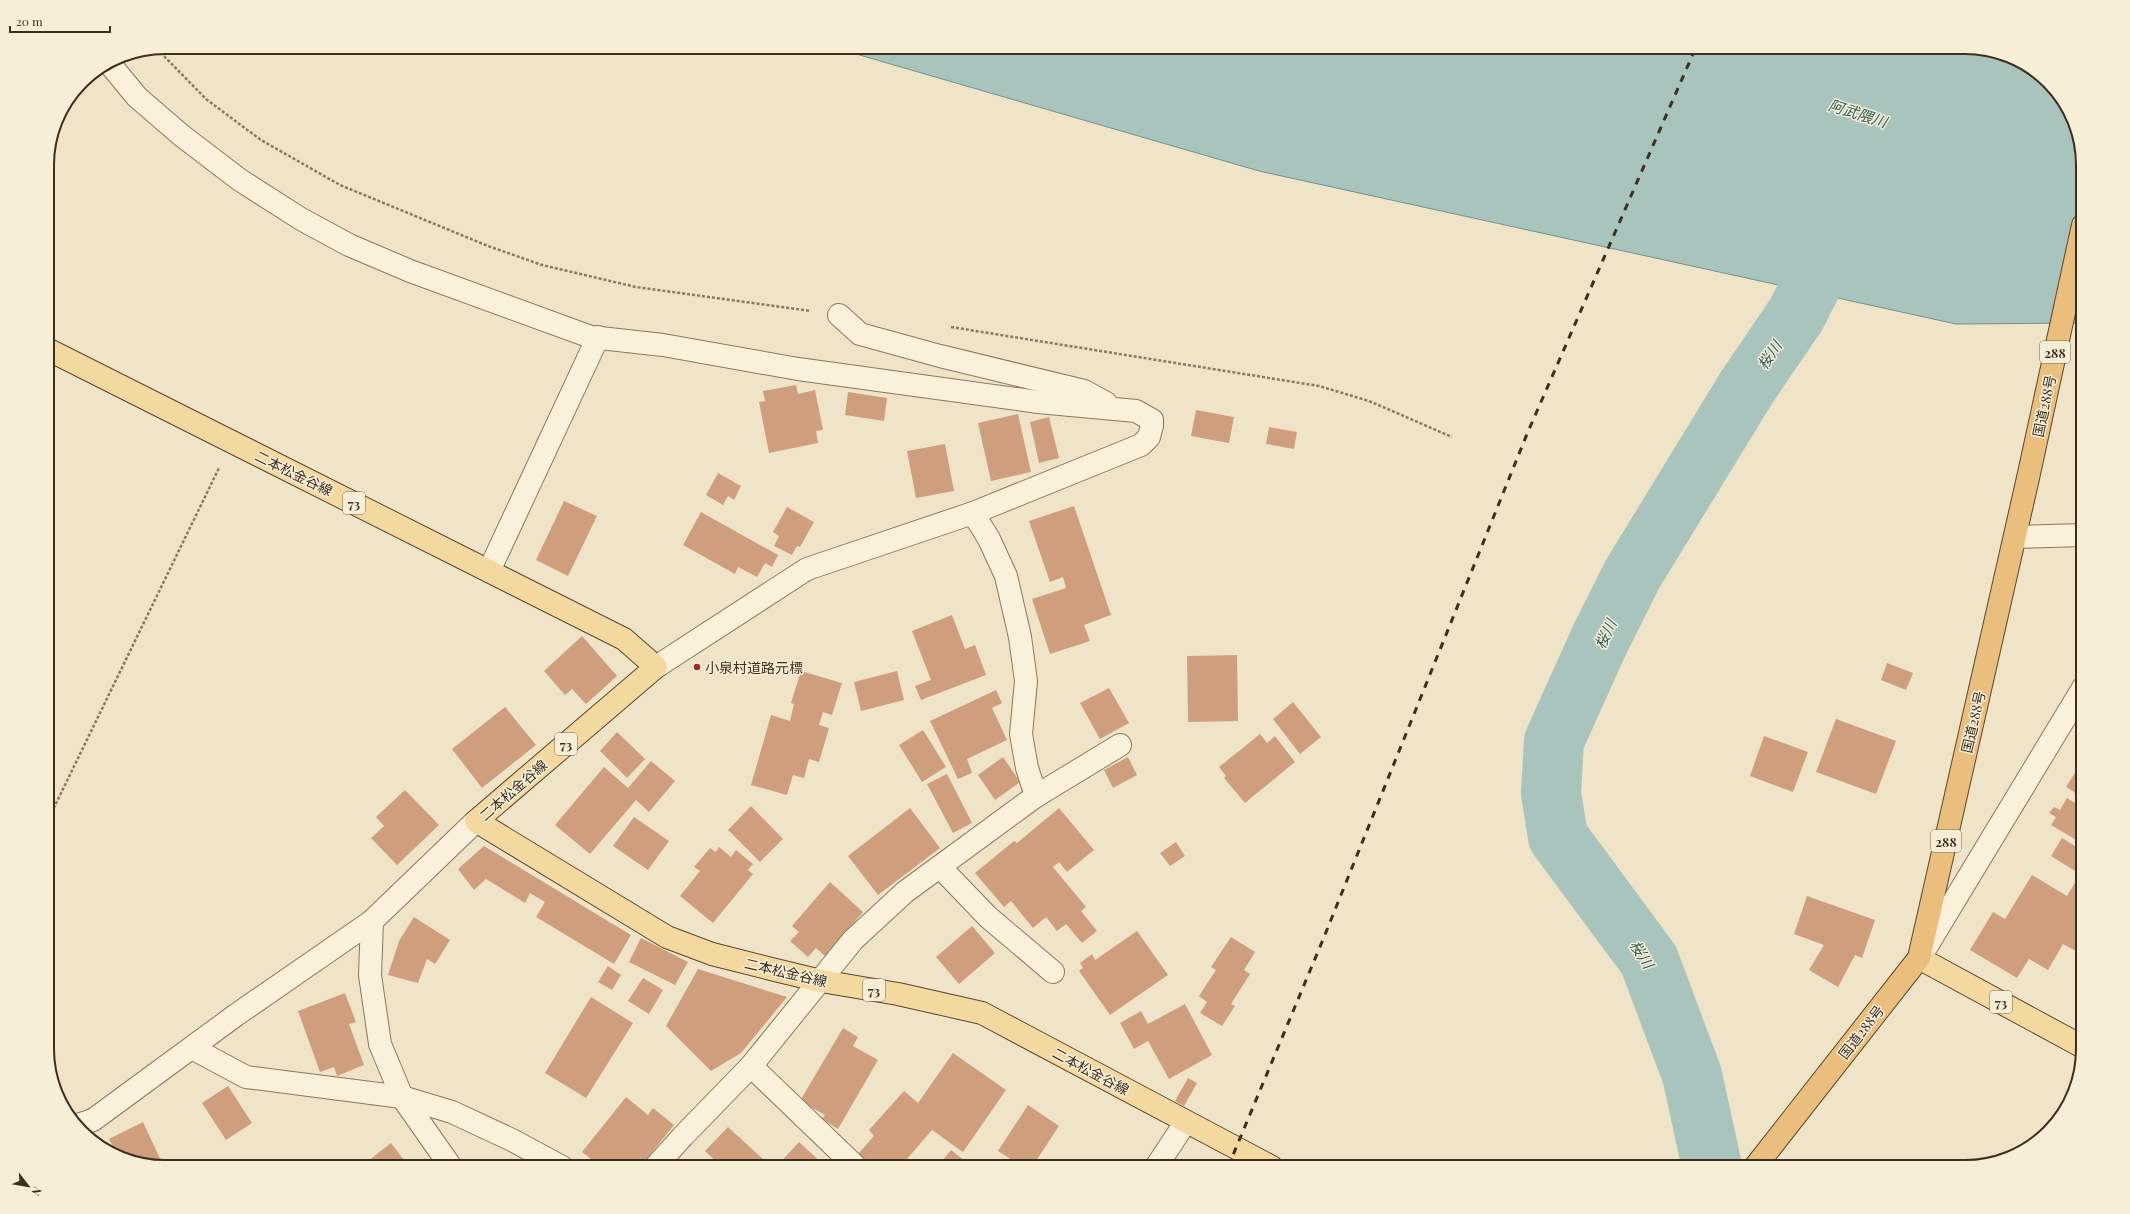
<svg xmlns="http://www.w3.org/2000/svg" width="2130" height="1214" viewBox="0 0 2130 1214" font-family="'Playfair Display','Noto Sans JP',serif">
  <rect width="100%" height="100%" fill="#f0e4c8"/>
  <path fill="#a9c4bc" stroke="#6f938a" d="M832,47H1965L2024,63L2067,106L2083,157V323L1956,324L1259,171Z"/>
  <g fill="none" stroke-linecap="round" stroke-linejoin="round">
    <path stroke="#a9c4bc" stroke-width="60" d="M1712,1167L1692,1075L1649,960L1558,837L1551,793L1554,741L1600,639L1632,575L1747,387L1796,315L1846,217"/>
  </g>
  <g fill="#cf9f7d">
    <path d="M796,385L798,394L815,390L823,430L816,431L818,443L769,453L759,402L765,401L763,391Z"/>
    <path d="M848,392L887,398L884,421L845,415Z"/>
    <path d="M1196,410L1234,417L1229,443L1191,436Z"/>
    <path d="M1018,414L1031,472L991,481L978,423Z"/>
    <path d="M1049,417L1059,458L1039,463L1030,422Z"/>
    <path d="M1269,427L1297,432L1294,449L1266,444Z"/>
    <path d="M945,444L954,491L916,498L907,451Z"/>
    <path d="M718,473L741,486L734,500L728,496L723,505L706,495Z"/>
    <path d="M564,501L597,516L568,576L536,560Z"/>
    <path d="M1074,506L1111,615L1084,625L1090,641L1050,654L1032,599L1066,588L1063,577L1050,582L1029,521Z"/>
    <path d="M787,507L814,522L800,547L797,546L792,555L774,546L779,536L773,532Z"/>
    <path d="M701,512L778,555L772,567L765,563L757,577L738,567L735,574L683,545Z"/>
    <path d="M952,615L965,649L975,645L986,675L921,700L915,686L931,680L912,631Z"/>
    <path d="M582,636L617,676L586,704L572,689L565,695L544,671Z"/>
    <path d="M1237,655L1238,721L1188,722L1187,656Z"/>
    <path d="M1887,663L1913,673L1906,690L1881,680Z"/>
    <path d="M801,671L842,683L832,715L823,712L819,725L829,728L819,762L809,759L804,778L793,775L787,795L751,785L771,715L790,721L794,704L791,703Z"/>
    <path d="M897,671L904,700L861,711L854,682Z"/>
    <path d="M1109,688L1129,723L1100,739L1080,703Z"/>
    <path d="M996,690L1002,703L992,708L1007,740L967,759L972,773L958,779L930,721Z"/>
    <path d="M1293,702L1321,737L1300,754L1273,719Z"/>
    <path d="M505,707L536,745L482,788L452,749Z"/>
    <path d="M1836,719L1896,741L1876,794L1816,772Z"/>
    <path d="M923,730L946,767L922,782L899,745Z"/>
    <path d="M617,732L645,759L627,778L600,751Z"/>
    <path d="M1260,734L1267,743L1275,736L1295,762L1245,803L1224,778L1226,776L1219,767Z"/>
    <path d="M1764,736L1808,752L1793,792L1750,776Z"/>
    <path d="M1003,757L1020,782L995,800L978,775Z"/>
    <path d="M1128,757L1137,775L1113,788L1104,770Z"/>
    <path d="M2083,760V798L2066,787Z"/>
    <path d="M651,761L675,781L649,812L636,800L590,854L555,825L604,767L628,788Z"/>
    <path d="M947,774L972,823L953,833L927,784Z"/>
    <path d="M405,790L439,825L397,865L371,838L384,826L376,817Z"/>
    <path d="M2067,798L2083,808V844L2051,825L2056,817L2049,813L2054,807L2060,810Z"/>
    <path d="M751,806L783,839L760,862L728,830Z"/>
    <path d="M910,808L940,848L878,895L848,856Z"/>
    <path d="M1059,808L1094,850L1067,872L1059,862L1053,867L1086,907L1081,911L1097,931L1082,943L1066,924L1057,931L1046,917L1033,928L1011,901L1004,907L975,873L1014,841L1017,843Z"/>
    <path d="M634,817L669,841L648,870L613,846Z"/>
    <path d="M2062,838L2083,851V870L2080,874L2051,856Z"/>
    <path d="M1176,842L1185,856L1170,866L1160,853Z"/>
    <path d="M484,846L631,935L614,964L536,917L545,902L530,893L525,903L486,879L474,890L458,869Z"/>
    <path d="M719,847L731,857L736,850L753,864L748,870L753,874L713,923L680,896L700,871L694,867L710,848L716,852Z"/>
    <path d="M2032,875L2067,896L2078,878L2083,881V955L2063,944L2048,970L2029,959L2017,978L1970,950L1993,912L2005,919Z"/>
    <path d="M830,882L863,912L825,956L816,948L808,957L790,941L799,932L792,926Z"/>
    <path d="M1807,896L1875,920L1862,958L1855,955L1838,987L1809,970L1824,945L1794,934Z"/>
    <path d="M414,917L450,940L435,964L427,959L418,983L388,975L399,941Z"/>
    <path d="M972,926L995,953L959,984L936,957Z"/>
    <path d="M1137,931L1168,975L1110,1015L1079,971L1083,968L1080,963L1092,954L1095,960Z"/>
    <path d="M1231,937L1255,952L1244,970L1250,974L1231,1004L1235,1006L1222,1026L1200,1013L1207,1002L1199,996L1216,970L1211,967Z"/>
    <path d="M641,938L688,962L675,985L629,962Z"/>
    <path d="M608,966L621,975L612,990L598,982Z"/>
    <path d="M698,969L787,997L741,1053L711,1071L666,1026Z"/>
    <path d="M643,978L663,990L649,1014L628,1001Z"/>
    <path d="M345,993L356,1022L349,1024L364,1065L337,1076L334,1067L320,1072L298,1011Z"/>
    <path d="M591,997L633,1023L586,1098L545,1073Z"/>
    <path d="M1185,1004L1212,1055L1169,1079L1148,1041L1134,1049L1120,1023L1141,1011L1148,1024Z"/>
    <path d="M843,1028L858,1037L853,1046L878,1060L838,1129L822,1119L825,1115L800,1101Z"/>
    <path d="M953,1053L1006,1090L963,1152L932,1130L900,1167H873L858,1154L874,1136L869,1130L904,1091L918,1103Z"/>
    <path d="M1188,1078L1197,1083L1184,1106L1175,1101Z"/>
    <path d="M228,1086L252,1123L226,1140L202,1103Z"/>
    <path d="M626,1097L648,1115L653,1108L674,1125L640,1167H601L582,1152Z"/>
    <path d="M1028,1105L1059,1126L1032,1167H1023L998,1151Z"/>
    <path d="M143,1122L164,1167L117,1154L109,1139Z"/>
    <path d="M728,1127L765,1161L759,1167H722L705,1151Z"/>
    <path d="M799,1142L826,1167H776Z"/>
    <path d="M391,1143L404,1160L394,1167H373L368,1161Z"/>
    <path d="M951,1150L973,1167H937Z"/>
  </g>
  <g fill="none" stroke-linecap="round" stroke-linejoin="round">
    <defs>
      <g id="minor">
        <path d="M109,63L137,97L181,135L240,180L301,219L349,245L410,271L591,337L663,345L798,369L1038,402L1136,411L1152,420V425"/>
        <path d="M839,315L860,334L940,356L1084,391L1106,403"/>
        <path d="M2015,537L2083,535"/>
        <path d="M489,571L598,337"/>
        <path d="M1036,796L1120,745"/>
        <path d="M940,867L988,917L1053,972"/>
        <path d="M1922,954L2083,688"/>
        <path d="M192,1048L246,1077L402,1097L452,1112L512,1140L562,1167"/>
        <path d="M751,1066L856,1167"/>
        <path d="M655,1167L683,1136L751,1066L853,940L905,892L1036,796L1027,768L1021,734L1026,681L1020,637L1006,576L989,539L973,513"/>
      </g>
      <g id="tertiary">
        <path d="M656,667L807,569L973,513L1141,445L1149,437L1152,425"/>
        <path d="M372,921L370,975L380,1044L402,1097L451,1167"/>
        <path d="M78,1125L93,1120L236,1015L372,921L476,821"/>
        <path d="M1156,1167L1185,1123"/>
      </g>
      <g id="primary">
        <path d="M47,349L624,639L656,667L476,821L667,937L712,954L771,969L821,981L898,994L982,1013L1272,1167"/>
        <path d="M1919,958L2083,1047"/>
      </g>
      <path id="trunk" d="M1755,1167L1919,958L2028,478L2083,225"/>
    </defs>
    <use href="#minor" stroke="#8d765c" stroke-width="24"/>
    <use href="#tertiary" stroke="#8d765c" stroke-width="24"/>
    <use href="#primary" stroke="#5b4430" stroke-width="24"/>
    <use href="#trunk" stroke="#5b4430" stroke-width="24"/>
    <g stroke="#8d765c" stroke-width="2.5" stroke-dasharray="3 2" stroke-linecap="butt">
      <path d="M157,49L206,99L261,140L340,185L488,246L542,265L636,287L811,311"/>
      <path d="M951,327L1319,386L1369,401L1452,437"/>
      <path d="M47,822L219,468"/>
    </g>
    <use href="#minor" stroke="#faf1dc" stroke-width="22"/>
    <use href="#tertiary" stroke="#faf1dc" stroke-width="22"/>
    <use href="#primary" stroke="#f3d9a0" stroke-width="22"/>
    <use href="#trunk" stroke="#eabe7c" stroke-width="22"/>
    <path stroke="#3d2e20" stroke-width="3" stroke-dasharray="7 7" stroke-linecap="butt" d="M1228,1167L1322,942L1527,434L1696,47"/>
  </g>
  <circle fill="#9e2a2b" stroke="#f7eed8" stroke-width="1.5" cx="697" cy="667" r="4"/>
  <g text-anchor="middle" dominant-baseline="central" stroke-width="3" stroke-linejoin="round" paint-order="stroke">
    <g fill="#f7eed8" stroke="#756857" stroke-width="1">
      <rect x="2040" y="341" width="30" height="22" rx="3"/>
      <rect x="343" y="492" width="22" height="22" rx="3"/>
      <rect x="555" y="733" width="22" height="22" rx="3"/>
      <rect x="1931" y="830" width="30" height="22" rx="3"/>
      <rect x="863" y="979" width="22" height="22" rx="3"/>
      <rect x="1990" y="991" width="22" height="22" rx="3"/>
    </g>
    <g font-size="13" font-weight="bold" fill="#3d2e20">
      <text x="2055" y="352">288</text>
      <text x="354" y="503">73</text>
      <text x="566" y="744">73</text>
      <text x="1946" y="841">288</text>
      <text x="874" y="990">73</text>
      <text x="2001" y="1002">73</text>
    </g>
    <g font-size="14" fill="#3d2e20" stroke="#f7eed8">
      <text transform="translate(2044 406) rotate(-78)">国道288号</text>
      <text transform="translate(294 473) rotate(26)">二本松金谷線</text>
      <text transform="translate(1973 722) rotate(-77)">国道288号</text>
      <text transform="translate(513 790) rotate(-41)">二本松金谷線</text>
      <text transform="translate(786 972) rotate(13)">二本松金谷線</text>
      <text transform="translate(1861 1032) rotate(-52)">国道288号</text>
      <text transform="translate(1091 1071) rotate(28)">二本松金谷線</text>
    </g>
    <g font-size="14" fill="#3d2e20" stroke="#f7eed8" text-anchor="start">
      <text x="705" y="667">小泉村道路元標</text>
    </g>
    <g font-size="15" font-style="italic" fill="#2f5d5a" stroke="#f7eed8">
      <text transform="translate(1858 113) rotate(18)">阿武隈川</text>
      <text transform="translate(1769 355) rotate(-56)">桜川</text>
      <text transform="translate(1605 634) rotate(-65)">桜川</text>
      <text transform="translate(1642 954) rotate(58)">桜川</text>
    </g>
  </g>
  <path d="M0 0H2130V1214H0ZM165 54H1965A111 111 0 0 1 2076 165V1049A111 111 0 0 1 1965 1160H165A111 111 0 0 1 54 1049V165A111 111 0 0 1 165 54Z" fill="#f7eed8" fill-rule="evenodd"/>
  <path fill="none" stroke="#3d2e20" stroke-width="2" d="M165 54H1965A111 111 0 0 1 2076 165V1049A111 111 0 0 1 1965 1160H165A111 111 0 0 1 54 1049V165A111 111 0 0 1 165 54Z"/>
  <g transform="translate(28 1186) rotate(121)" stroke="#f7eed8" stroke-width="3" paint-order="stroke">
  <path d="M0-3L7 15L0 10L-7 15Z" fill="#3d2e20"/>
  <text y="-6" font-size="11" font-weight="bold" text-anchor="middle" fill="#3d2e20">N</text>
  </g>
  <path d="M10 26v6h100v-6" fill="none" stroke="#3d2e20" stroke-width="2"/>
  <text x="16" y="26" font-size="12" fill="#3d2e20" stroke="#f7eed8" stroke-width="3" paint-order="stroke">20 m</text>
</svg>
